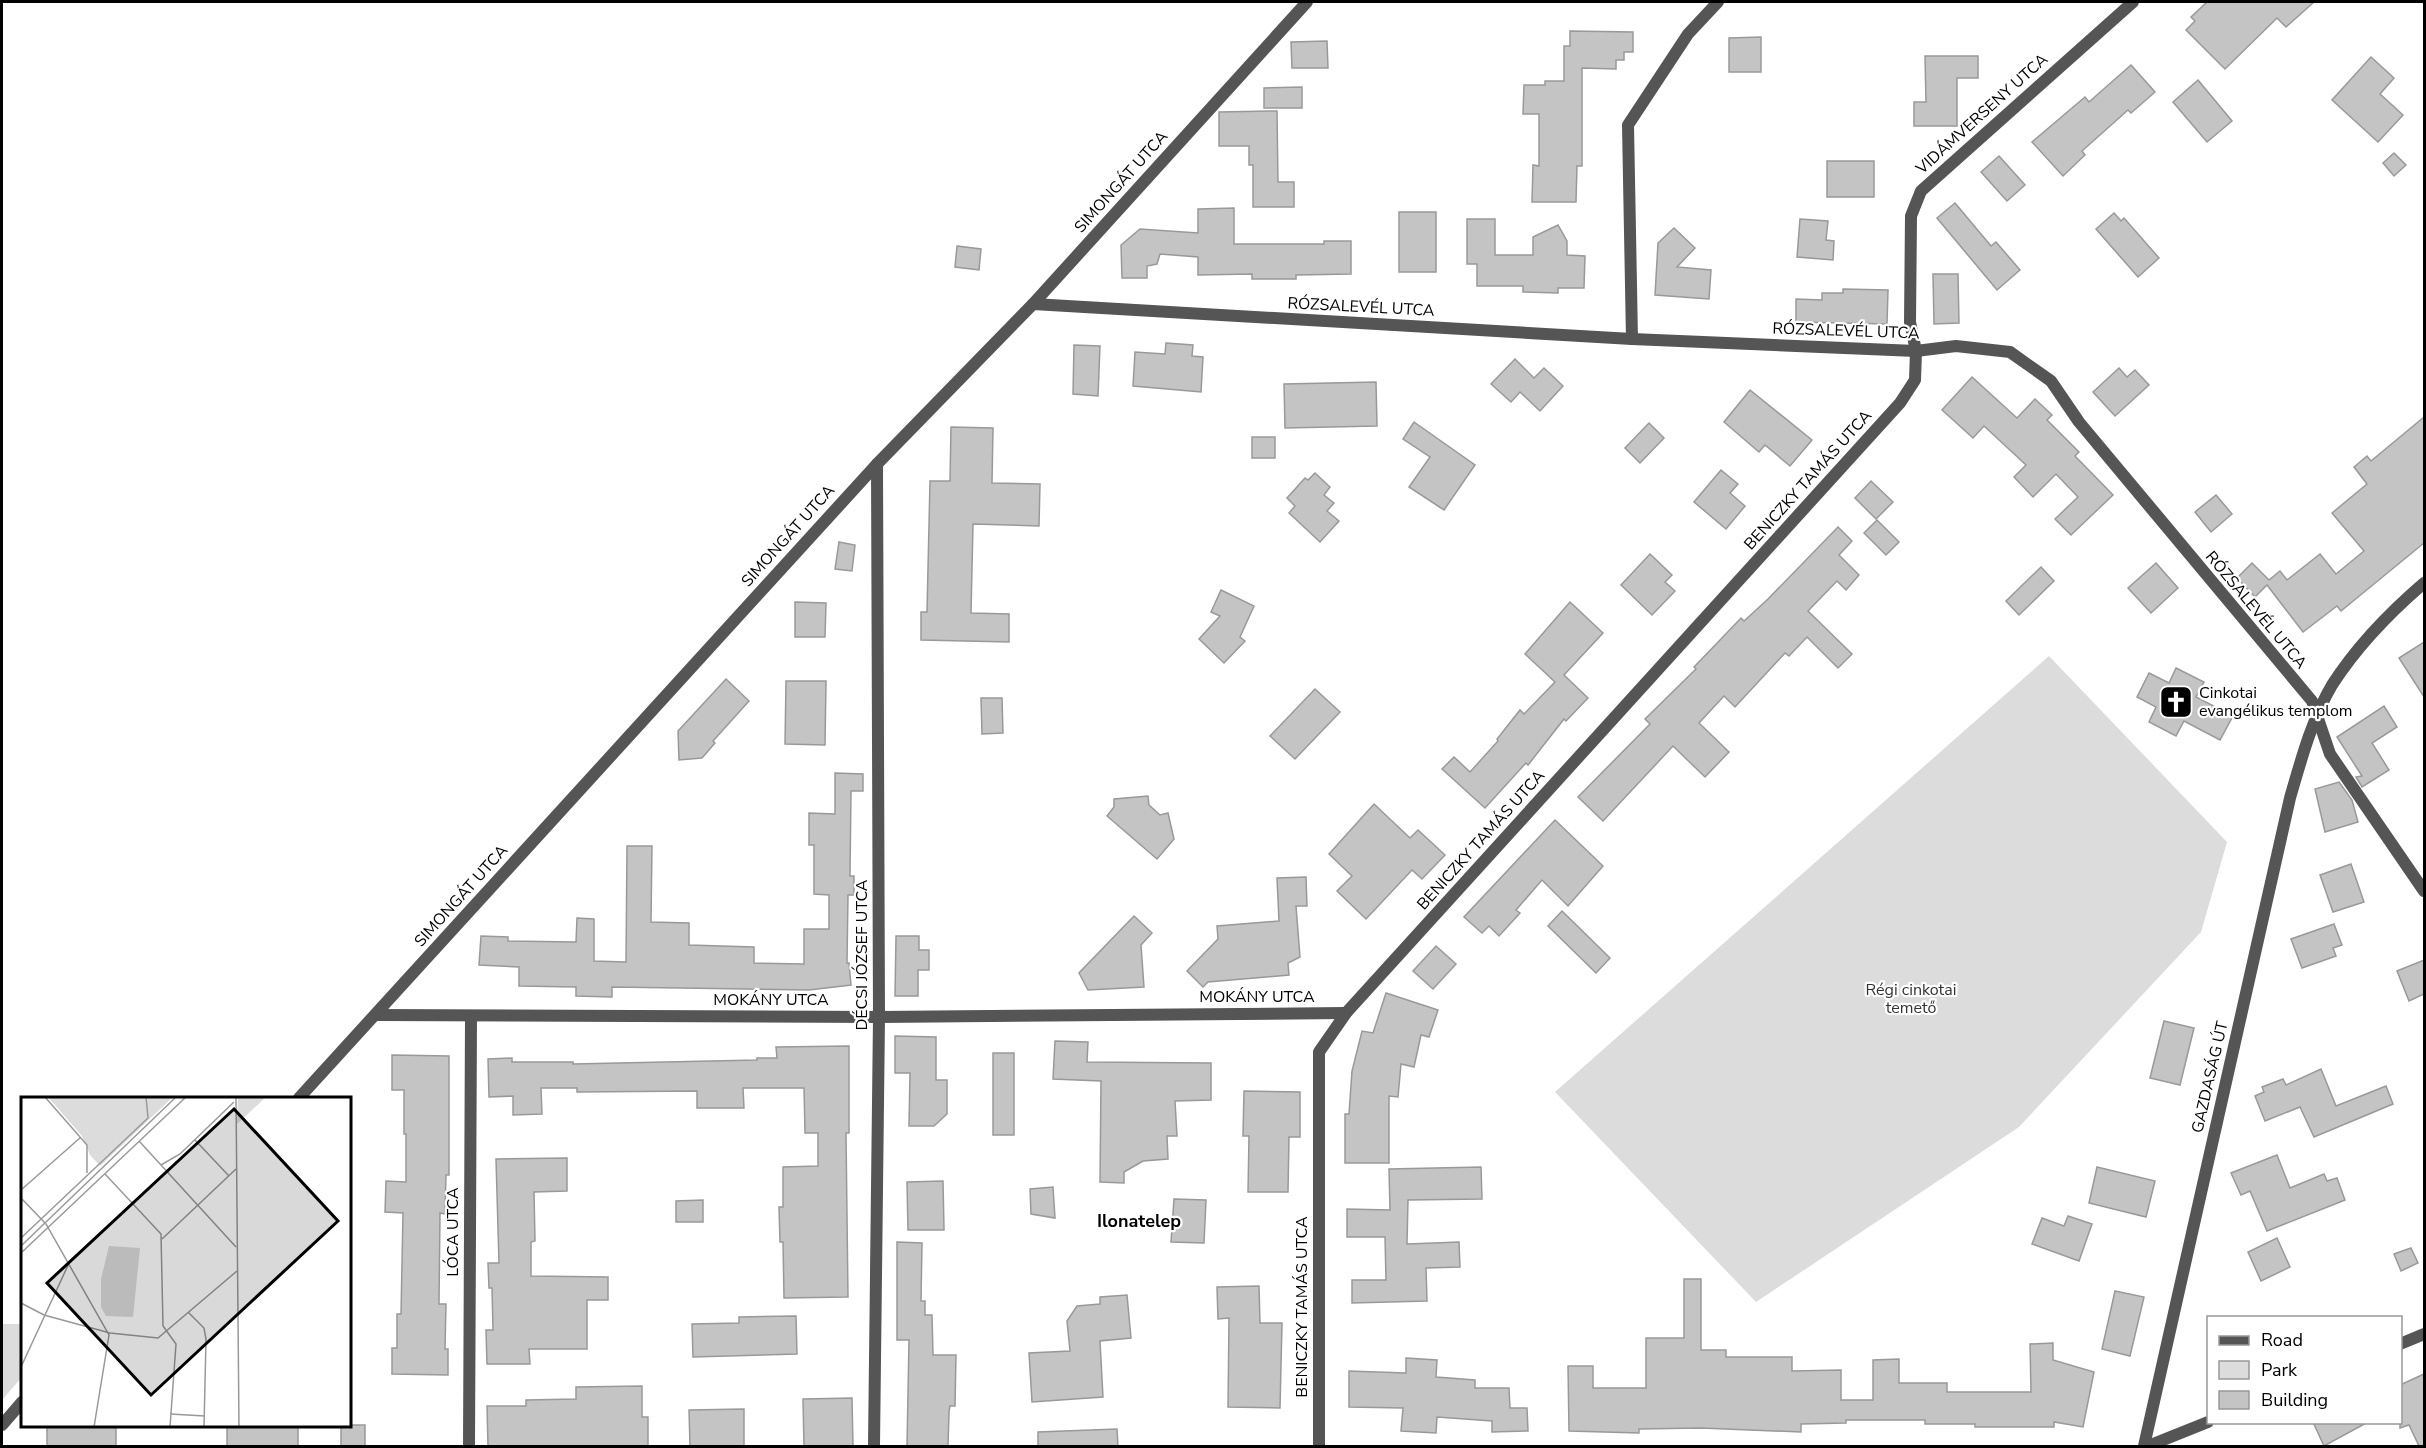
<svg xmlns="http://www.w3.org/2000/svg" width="2426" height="1448" viewBox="0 0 2426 1448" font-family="'Nunito Sans',sans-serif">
  <rect width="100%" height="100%" fill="#fff"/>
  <g fill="#dcdcdc">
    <path d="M2049,656L2227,842L2201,932L2019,1127L1756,1302L1555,1092Z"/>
    <path d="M2,1324H22V1377L2,1400Z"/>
  </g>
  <g fill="#c4c4c4" stroke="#999" stroke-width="1.5">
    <path d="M2207,2H2314L2286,27L2277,18L2225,69L2186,30L2195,21L2191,17Z"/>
    <path d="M1570,31L1633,32V52H1624V60H1616V69L1582,68V166H1577L1576,202H1532L1533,165L1539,166V114H1523L1524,85H1545V81H1564V46H1570Z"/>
    <path d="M1761,37V72H1729V38Z"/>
    <path d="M1327,41L1328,68H1292L1291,42Z"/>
    <path d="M1925,56H1978V78H1957V126H1914V102H1926Z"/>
    <path d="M2371,57L2394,78L2380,94L2403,115L2378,142L2332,100Z"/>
    <path d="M2131,65L2155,92L2131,113L2128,110L2082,151L2085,155L2063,176L2032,142L2085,97L2089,102Z"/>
    <path d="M2198,80L2232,121L2207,142L2173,102Z"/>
    <path d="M1302,87V108H1264V88Z"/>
    <path d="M1277,111L1278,182H1294V207H1253V165H1249V146H1219V112Z"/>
    <path d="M2394,153L2406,165L2394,176L2383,163Z"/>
    <path d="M1999,156L2025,185L2007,201L1981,172Z"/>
    <rect x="1827" y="161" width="47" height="36"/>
    <path d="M1955,203L1991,246L1996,242L2020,270L1997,290L1937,218Z"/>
    <path d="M1234,208V244H1324V241H1351V274L1296,275V279H1252V274L1198,275V257L1160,254L1157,264L1147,266V278H1122L1121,245L1140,229L1198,233V209Z"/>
    <rect x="1399" y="212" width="37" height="60"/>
    <path d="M2114,213L2121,221L2124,218L2159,258L2138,277L2096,229Z"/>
    <path d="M1467,219H1495V255H1533V237L1558,225L1567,241V255L1585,256L1584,288H1558V293L1523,292V286H1477V264H1467Z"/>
    <path d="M1800,219L1828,221L1826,240L1834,241L1833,260L1797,257Z"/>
    <path d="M1674,228L1695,248L1677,267L1711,270L1709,299L1655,295L1658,243Z"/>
    <path d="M957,246L981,249L979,270L955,267Z"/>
    <path d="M1933,274H1958L1959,323L1934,324Z"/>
    <path d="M1843,289L1888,290L1887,324L1796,322V299L1822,300V293H1843Z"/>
    <path d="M1166,343L1193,345L1192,356L1203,357L1201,392L1133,386L1135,352L1165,354Z"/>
    <path d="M1074,345L1100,346L1098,396L1073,394Z"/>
    <path d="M1515,359L1534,378L1544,368L1563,386L1540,411L1520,392L1511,402L1491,384Z"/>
    <path d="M2119,368L2127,377L2135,370L2149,385L2115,416L2093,392Z"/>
    <path d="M1972,377L2017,418L2035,399L2052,415L2047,420L2079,452L2075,456L2113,495L2071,535L2055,519L2078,497L2056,474L2033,497L2014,477L2026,465L1984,426L1973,438L1942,410Z"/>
    <path d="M1376,382L1377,426L1285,428L1284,384Z"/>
    <path d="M1750,390L1812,440L1790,466L1765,445L1759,452L1724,422Z"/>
    <path d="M2424,417V543L2341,611L2337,606L2303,632L2267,585L2255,597L2237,578L2252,563L2269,580L2280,571L2287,580L2320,554L2336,574L2364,551L2332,513L2367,484L2354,467L2367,456L2371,461Z"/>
    <path d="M1414,422L1475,465L1444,510L1409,487L1430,457L1403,439Z"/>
    <path d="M1649,423L1664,438L1640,463L1625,448Z"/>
    <path d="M951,427L993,428L992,483L1040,484L1039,526L973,524L971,613L1009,614V642L921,640V612H927L930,481H950Z"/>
    <rect x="1252" y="437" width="23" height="21"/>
    <path d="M1721,470L1738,484L1730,493L1745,506L1726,529L1694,502Z"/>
    <path d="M1315,473L1330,487L1324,495L1334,503L1327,511L1339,521L1320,542L1289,513L1295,506L1287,498L1305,478L1308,480Z"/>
    <path d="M1871,481L1893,502L1876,519L1855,498Z"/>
    <path d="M2216,495L2232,514L2211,532L2195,512Z"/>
    <path d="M1877,520L1899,542L1886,555L1864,533Z"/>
    <path d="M1838,527L1852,541L1839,555L1859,575L1846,590L1837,581L1808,611L1852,654L1838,668L1807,637L1789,656L1785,653L1735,707L1724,696L1699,723L1729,752L1705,777L1673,746L1603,821L1578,797L1650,724L1645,719L1696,669L1694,667L1720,640L1741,618L1744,621L1768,599Z"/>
    <path d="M839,542L855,545L852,571L835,569Z"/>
    <path d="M1650,554L1672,575L1665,582L1675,591L1652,615L1621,585Z"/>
    <path d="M2156,563L2178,588L2151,613L2128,588Z"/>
    <path d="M2041,567L2054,581L2019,615L2006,601Z"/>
    <path d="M1221,590L1254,606L1240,637L1245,641L1224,663L1199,639L1220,616L1211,612Z"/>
    <path d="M795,602L826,603L825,637H795Z"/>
    <path d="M1570,602L1603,633L1564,675L1588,698L1566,721L1564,719L1528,765L1526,763L1485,808L1442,769L1454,757L1470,772L1498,741L1497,739L1520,710L1524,714L1555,682L1525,654Z"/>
    <path d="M2424,642V697L2399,658Z"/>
    <path d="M2176,668L2204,682L2196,697L2233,716L2220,740L2184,721L2176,736L2149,722L2156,707L2137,697L2149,673L2169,683Z"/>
    <path d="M726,679L749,701L713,741L715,743L702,758L679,760L678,731Z"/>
    <path d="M786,681H826L825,745L785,744Z"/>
    <path d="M1315,689L1340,712L1295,759L1270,736Z"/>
    <path d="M981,698H1002L1003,733L982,734Z"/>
    <path d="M2384,706L2397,727L2372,743L2389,770L2362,787L2356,777L2362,776L2337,737Z"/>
    <path d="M835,773L863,774V791H851L850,876H854V895H848L847,963H849L851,985L809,990L612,987V997L576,996V987L519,986V967L479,965L481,936L508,937V941L576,942L577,918L594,919V961L626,962L627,846H652L651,922L689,923V945L754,947V963L804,964V929H829V895L814,894V845H809V813L835,814Z"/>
    <path d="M2339,782L2352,800L2358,822L2325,832L2315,789Z"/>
    <path d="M1148,796L1149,805L1160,815L1168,813L1174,839L1157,859L1107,816L1114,807V799Z"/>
    <path d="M1374,804L1410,838L1418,830L1445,855L1422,879L1412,870L1366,919L1337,891L1352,876L1329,854Z"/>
    <path d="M1555,820L1603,866L1568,906L1542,880L1516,910L1520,913L1499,936L1489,926L1482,933L1464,917Z"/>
    <path d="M2351,864L2364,902L2333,912L2320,875Z"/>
    <path d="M1306,877L1307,906H1296L1300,957L1288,963L1289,975L1208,982L1203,987L1187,971L1218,939L1217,926L1279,921L1277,878Z"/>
    <path d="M1562,911L1610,958L1596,973L1548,926Z"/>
    <path d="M1134,916L1152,933L1141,945L1144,987L1088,990L1079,973Z"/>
    <path d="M2334,924L2342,945L2333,948L2336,956L2302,968L2291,939Z"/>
    <path d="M896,936H919V950H929V970H918V996H895Z"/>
    <path d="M1436,946L1456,964L1433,989L1413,971Z"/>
    <path d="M2424,960V994L2409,1001L2397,971Z"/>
    <path d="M1386,993L1438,1010L1429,1037L1421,1035L1414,1067L1401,1064L1398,1097L1389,1096V1163H1345V1114H1349L1352,1071L1362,1031L1373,1033Z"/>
    <path d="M2164,1021L2194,1028L2180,1085L2150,1078Z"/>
    <path d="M895,1036L936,1037V1080H947V1114L934,1126H909L910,1073H895Z"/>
    <path d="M1055,1041L1088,1042L1087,1062L1211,1063V1100L1175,1101L1177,1136H1167L1168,1159L1143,1161L1124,1172V1183L1100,1182L1101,1081L1053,1079Z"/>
    <path d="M849,1046V1133H846L848,1297L784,1298L783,1242H780L779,1207H783V1167L818,1166V1133H805L804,1088H743L744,1108H697V1091L577,1092V1088H541L542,1114L513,1115V1096L489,1097L488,1059L512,1058V1062H573V1064L757,1060V1058H777L776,1047Z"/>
    <rect x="993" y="1053" width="21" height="82"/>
    <path d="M392,1055L449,1056V1175H446L445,1214L440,1213L439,1304H446L445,1349H448V1375L392,1374V1348H397V1314H401L403,1213L385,1212L386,1181L406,1182V1134H404V1090H392Z"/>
    <path d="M2321,1069L2336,1106L2386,1086L2393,1104L2314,1137L2300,1107L2265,1121L2255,1096L2264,1092L2262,1087L2283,1079L2286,1085Z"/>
    <path d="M1244,1091L1300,1092V1137H1289L1288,1192H1248L1249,1136H1243Z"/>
    <path d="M2277,1155L2290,1188L2324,1174L2327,1181L2337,1178L2345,1200L2267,1231L2250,1191L2241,1195L2231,1173Z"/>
    <path d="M567,1158V1191L534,1192L535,1241L531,1242V1276L608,1277V1300H587V1349H529L530,1364H487L486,1330H493L492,1288H489L488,1263H499L496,1159Z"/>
    <path d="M1481,1167L1482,1199L1408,1200L1407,1244L1459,1242L1460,1267L1426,1268L1427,1301L1352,1303V1280H1386L1385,1237H1347V1209L1390,1210L1389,1169Z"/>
    <path d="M2097,1167L2155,1181L2146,1217L2089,1203Z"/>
    <path d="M943,1181L944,1230H908L907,1182Z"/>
    <path d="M1053,1187L1055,1218L1031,1214L1030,1189Z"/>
    <path d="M1174,1199L1206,1200L1204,1243L1171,1242Z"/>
    <path d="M703,1200V1222H676V1201Z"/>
    <path d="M2068,1216L2092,1224L2079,1261L2032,1244L2042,1218L2064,1226Z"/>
    <path d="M2277,1238L2290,1267L2261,1281L2248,1252Z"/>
    <path d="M897,1242L922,1243L921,1301H925V1315H932L933,1355H956L955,1406H950L949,1412L948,1446H907L909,1340H897Z"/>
    <path d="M2411,1248L2418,1263L2401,1271L2394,1254Z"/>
    <path d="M1684,1279H1701V1350H1726V1357H1792V1371L1841,1370V1400H1873V1360L1899,1359V1383H1947V1392H2031L2030,1344L2053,1343V1360L2094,1372L2083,1427L2054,1422V1427H1975V1424H1925V1420H1846V1423L1801,1424V1432L1701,1428L1639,1429V1433L1569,1431L1568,1366H1593V1388H1646V1338H1684Z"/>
    <path d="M1259,1286L1260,1323H1282L1280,1408L1228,1407L1229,1318L1218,1319L1217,1287Z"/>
    <path d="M2115,1291L2144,1297L2130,1356L2102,1349Z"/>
    <path d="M1127,1295L1131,1338L1100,1341L1103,1397L1032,1402L1029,1353L1070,1351L1067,1321L1077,1306L1100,1304V1297Z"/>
    <path d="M796,1316L797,1354L693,1357L692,1324L739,1323V1317Z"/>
    <path d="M1406,1358L1437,1360L1436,1377L1475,1380V1388H1509L1510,1408H1527L1528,1431L1492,1432V1421L1437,1417L1436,1433L1401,1431L1403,1408L1349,1407V1371L1406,1373Z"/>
    <path d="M2424,1374V1446H2419L2409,1425L2400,1428V1385Z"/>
    <path d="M642,1386V1417H648V1446H488L487,1406H526V1400L576,1399V1387Z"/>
    <path d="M852,1398L853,1446H804L803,1399Z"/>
    <path d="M744,1409V1446H690L689,1410Z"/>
    <path d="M2313,1422H2368L2324,1446Z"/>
    <rect x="47" y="1425" width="69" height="21"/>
    <rect x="227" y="1425" width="71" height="21"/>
    <rect x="341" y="1425" width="24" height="21"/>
    <path d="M1117,1429L1118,1446H1038V1432Z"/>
  </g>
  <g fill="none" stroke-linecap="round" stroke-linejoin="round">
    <g stroke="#555" stroke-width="12">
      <path d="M1033,304L1632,339L1916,351L1956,346L2010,352L2051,381L2079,422L2312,701L2330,754L2424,891"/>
      <path d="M1632,339L1628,125L1688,34L1718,2"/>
      <path d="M375,1015L879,1017L1346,1013"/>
      <path d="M299,1098L877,464L1033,304L1307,2"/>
      <path d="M2400,1344L2424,1334"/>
      <path d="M2,1425L22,1402"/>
      <path d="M469,1446L471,1017"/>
      <path d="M874,1446L879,1017L877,464"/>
      <path d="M1319,1446V1052L1346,1013L1900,403L1915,380L1916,351L1910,322L1911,216L1921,191L2133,2"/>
      <path d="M2148,1446L2208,1422"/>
    </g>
    <path stroke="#555" stroke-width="12" d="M2144,1446L2290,798C2301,760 2312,719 2332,685C2357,646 2389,613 2424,583"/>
  </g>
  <defs>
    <symbol id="church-square" viewBox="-11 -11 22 22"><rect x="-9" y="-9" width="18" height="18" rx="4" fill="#000" stroke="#fff"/><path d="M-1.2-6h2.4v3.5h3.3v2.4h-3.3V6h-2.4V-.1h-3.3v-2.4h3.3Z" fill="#fff"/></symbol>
  </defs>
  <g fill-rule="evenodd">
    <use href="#church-square" x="2157" y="683" width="38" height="38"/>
  </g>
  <g text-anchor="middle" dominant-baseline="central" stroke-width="4.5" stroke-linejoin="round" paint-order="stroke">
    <g font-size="16" fill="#000" stroke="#fff">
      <text transform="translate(1982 114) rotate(-42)">VIDÁMVERSENY UTCA</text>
      <text transform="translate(1121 182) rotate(-48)">SIMONGÁT UTCA</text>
      <text transform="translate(1361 307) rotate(3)">RÓZSALEVÉL UTCA</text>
      <text transform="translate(1846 331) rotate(2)">RÓZSALEVÉL UTCA</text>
      <text transform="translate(1808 480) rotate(-48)">BENICZKY TAMÁS UTCA</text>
      <text transform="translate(788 536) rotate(-48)">SIMONGÁT UTCA</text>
      <text transform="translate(2256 610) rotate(50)">RÓZSALEVÉL UTCA</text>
      <text transform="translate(1481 840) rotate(-48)">BENICZKY TAMÁS UTCA</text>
      <text transform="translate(461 896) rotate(-48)">SIMONGÁT UTCA</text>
      <text transform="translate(862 955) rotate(-90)">DÉCSI JÓZSEF UTCA</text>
      <text x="1257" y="997">MOKÁNY UTCA</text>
      <text x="771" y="1000">MOKÁNY UTCA</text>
      <text transform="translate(2210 1077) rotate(-77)">GAZDASÁG ÚT</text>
      <text transform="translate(453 1232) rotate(-90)">LÓCA UTCA</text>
      <text transform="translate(1302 1307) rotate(-90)">BENICZKY TAMÁS UTCA</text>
    </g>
    <g font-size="16" fill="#000" stroke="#fff" text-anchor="start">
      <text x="2199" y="693">Cinkotai<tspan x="2199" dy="18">evangélikus templom</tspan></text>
    </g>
    <g font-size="16" fill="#333" stroke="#fff">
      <text x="1911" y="990">Régi cinkotai<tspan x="1911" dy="18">temető</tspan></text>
    </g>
    <g font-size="18" font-weight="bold" fill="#000" stroke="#fff">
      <text x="1139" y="1221">Ilonatelep</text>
    </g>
  </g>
  <g transform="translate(21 1097)">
    <rect width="330" height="330" fill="#fff"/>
    <path d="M27,0H152L79,69L69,58L61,39ZM217,0H245L216,27ZM88,149L119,151L112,220L85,219L80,210V182Z" fill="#dcdcdc"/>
    <path fill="none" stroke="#999" stroke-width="1.5" d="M24,0L66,48V76M215,0L218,330M174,43L208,79M118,44L215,150M140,68L159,57L213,5M84,77L140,137L142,229L155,247L149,330M0,93L60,40M0,101L25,127L88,238L73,330M0,141L127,21L125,0M141,142L215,72M0,149L155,0M0,156L165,0M0,206L23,218L89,236L137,241L216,174M167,215L183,231L185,242L183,330M0,270L49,164L111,107M149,317L184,319"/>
    <path fill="#000" fill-opacity="0.15" stroke="#000" stroke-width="3" d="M213,12L317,124L130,298L26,186Z"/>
    <rect width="330" height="330" fill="none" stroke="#000" stroke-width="3"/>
  </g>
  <rect width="2426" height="1448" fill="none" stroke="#000000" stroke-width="6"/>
  <rect x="2207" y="1316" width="195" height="108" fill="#ffffff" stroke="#999999" stroke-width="1.5"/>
  <rect x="2219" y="1336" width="30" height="9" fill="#555555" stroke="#999999" stroke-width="1.5"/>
  <text x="2261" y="1346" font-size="18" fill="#000000">Road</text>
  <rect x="2219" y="1361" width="30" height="18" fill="#dcdcdc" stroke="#999999" stroke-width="1.5"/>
  <text x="2261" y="1376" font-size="18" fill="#000000">Park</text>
  <rect x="2219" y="1391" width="30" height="18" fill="#c4c4c4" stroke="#999999" stroke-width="1.5"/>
  <text x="2261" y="1406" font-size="18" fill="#000000">Building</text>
</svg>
